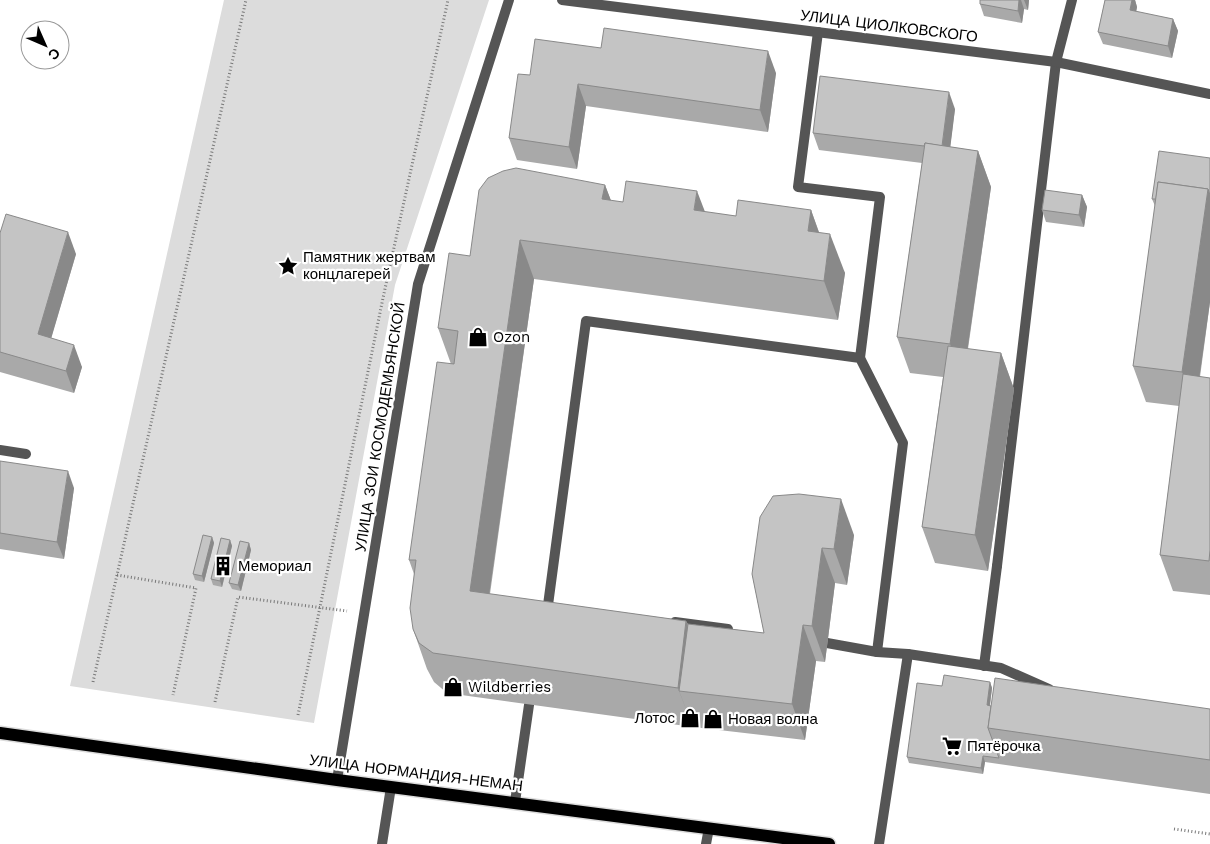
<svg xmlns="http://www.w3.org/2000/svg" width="1210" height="844" viewBox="0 0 1210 844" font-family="'Work Sans',sans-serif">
  <rect width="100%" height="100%" fill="#fff"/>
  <path fill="#dcdcdc" d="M224,0H489L395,285L314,723L70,686Z"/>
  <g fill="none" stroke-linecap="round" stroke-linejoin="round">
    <defs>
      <path id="primary" d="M0,733L337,780L829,844"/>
    </defs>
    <use href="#primary" stroke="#dbdbdb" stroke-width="15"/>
    <g stroke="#777" stroke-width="3" stroke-dasharray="1 2.5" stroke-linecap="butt">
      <path d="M117,575L196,588L173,695"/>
      <path d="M93,682L246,0"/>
      <path d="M215,702L238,597L347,611"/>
      <path d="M298,715L383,298L448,0"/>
      <path d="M1174,829L1210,834"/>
    </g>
    <g stroke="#555" stroke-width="10">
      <path d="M818,32L798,187L880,197L860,358"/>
      <path d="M0,450L26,454"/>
      <path d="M997,566L1056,62"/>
      <path d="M548,605L586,321L860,358L903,443L877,652"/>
      <path d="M675,622L728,629"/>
      <path d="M827,643L877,652L908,654"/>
      <path d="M515,802L529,705"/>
      <path d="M382,844L391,787"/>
      <path d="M706,844L709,828"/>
      <path d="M879,844L908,654L1001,668L1049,689"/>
    </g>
    <g stroke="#555" stroke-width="10">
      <path d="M562,0L1056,62L1210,94"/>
      <path d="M1056,62L1072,0"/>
      <path d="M984,666L997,566"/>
      <path d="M337,780L418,284L509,0"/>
    </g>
    <use href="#primary" stroke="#000" stroke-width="12"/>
  </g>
  <g fill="#a9a9a9">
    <path d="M980,0H1029L1028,10L1024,9L1022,23L984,16L980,4Z"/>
    <path d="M1105,0H1135L1137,7L1136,12L1173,19L1178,31L1172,58L1103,44L1098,32Z"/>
    <path d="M776,73L768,132L586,106L577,169L517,160L509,138L530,75Z"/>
    <path d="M955,109L950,147L978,151L991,187L968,349L1001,353L1014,389L988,571L935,563L922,527L943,377L910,373L897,337L922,163L819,150L813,133Z"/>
    <path d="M1210,158V302L1200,377L1210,378V595L1173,591L1160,555L1179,406L1146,402L1133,366L1155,206L1152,199Z"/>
    <path d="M605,185L611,201L736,216L811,210L819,232L845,273L838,320L534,279L490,594L686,621L688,624L764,633L752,574L854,535L847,585L835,583L825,662L816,661L805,740L693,727L447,693L434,682L427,669L413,629L414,574L409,560L451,364L438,328L470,256Z"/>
    <path d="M1082,195L1087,207L1084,227L1046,222L1042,210Z"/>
    <path d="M0,233L76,254L51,338L82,367L74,393L0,372Z"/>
    <path d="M0,461L74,488L64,559L0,549Z"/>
    <path d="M212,537L214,543L204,582L195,580L193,574Z"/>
    <path d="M230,540L232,546L222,587L213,585L211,579Z"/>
    <path d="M249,543L251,550L241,591L232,589L229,583Z"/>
    <path d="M990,682L992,688L990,706L1210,709V794L985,762L983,774L909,763L907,757L942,686Z"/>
  </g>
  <g fill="#898989">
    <path d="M1019,0H1021L1024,9L1022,23L1018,11Z"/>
    <path d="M1024,0H1029L1028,10Z"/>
    <path d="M1132,0H1135L1137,7L1134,22L1130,10Z"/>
    <path d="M1173,19L1178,31L1172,58L1168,46Z"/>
    <path d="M768,51L776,73L768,132L760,110Z"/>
    <path d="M578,84L586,106L577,169L569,147Z"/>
    <path d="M949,92L955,109L948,166L942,149Z"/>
    <path d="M978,151L991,187L963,380L950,344Z"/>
    <path d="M605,185L620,224L602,199Z"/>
    <path d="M1208,189L1210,195V302L1195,408L1182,372Z"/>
    <path d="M697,191L712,230L694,210Z"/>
    <path d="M1082,195L1087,207L1084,227L1079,215Z"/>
    <path d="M811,210L825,250L808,231Z"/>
    <path d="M68,232L76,254L46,356L38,334Z"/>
    <path d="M830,234L845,273L838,320L824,281Z"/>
    <path d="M520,240L534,279L484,631L470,591Z"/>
    <path d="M74,345L82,367L74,393L66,371Z"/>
    <path d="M1001,353L1014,389L988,571L975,535Z"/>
    <path d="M68,471L74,488L64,559L57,542Z"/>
    <path d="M841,499L854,535L847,585L834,549Z"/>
    <path d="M212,537L214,543L204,582L202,576Z"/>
    <path d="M230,540L232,546L222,587L220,581Z"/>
    <path d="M249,543L251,550L241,591L238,585Z"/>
    <path d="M822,548L835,583L825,662L812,626Z"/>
    <path d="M686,621L701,660L679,691L693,727L678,688Z"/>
    <path d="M803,625L816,661L805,740L792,704Z"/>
    <path d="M990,682L992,688L989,711L987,705Z"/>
    <path d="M983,756L985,762L983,774L981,768Z"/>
  </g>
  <g fill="#c4c4c4" stroke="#898989">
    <path d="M980,0H1019L1018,11L980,4Z"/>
    <path d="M1105,0H1132L1130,10L1173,19L1168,46L1098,32Z"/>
    <path d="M604,28L768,51L760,110L578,84L569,147L509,138L518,74L530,75L535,39L601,48Z"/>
    <path d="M820,76L949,92L942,146L925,143L924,146L813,133Z"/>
    <path d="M925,143L978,151L950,344L897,337Z"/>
    <path d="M1159,151L1210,158V195L1208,189L1158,182L1156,199H1152Z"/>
    <path d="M516,168L605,185L602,199L623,202L626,181L697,191L694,210L736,216L738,200L811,210L808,231L830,234L824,281L520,240L470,591L686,621L678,688L433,653L419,643L413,629L410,608L416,560H409L437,362L454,364L458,331L438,328L449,253L470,256L479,190L488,178L503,171Z"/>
    <path d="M1158,182L1208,189L1182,372L1133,366Z"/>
    <path d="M1045,190L1082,195L1079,215L1042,210Z"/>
    <path d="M6,214L68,232L38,334L74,345L66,371L0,352V233Z"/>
    <path d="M948,346L1001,353L975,535L922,527Z"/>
    <path d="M1183,374L1210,378V550L1209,561L1160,555Z"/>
    <path d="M0,461L68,471L57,542L0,533Z"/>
    <path d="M799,494L841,499L834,549L822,548L812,626L803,625L792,704L679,691L688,624L764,633L752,574L760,517L773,496Z"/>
    <path d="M203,535L212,537L202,576L193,574Z"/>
    <path d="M221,538L230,540L220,581L211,579Z"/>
    <path d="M240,541L249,543L238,585L229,583Z"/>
    <path d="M944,675L990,682L987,705L991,706L988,728L999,758L983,756L981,768L907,757L917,683L942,686Z"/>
    <path d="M995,678L1210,709V760L988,728Z"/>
  </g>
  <defs>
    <symbol id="sight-bare" viewBox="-9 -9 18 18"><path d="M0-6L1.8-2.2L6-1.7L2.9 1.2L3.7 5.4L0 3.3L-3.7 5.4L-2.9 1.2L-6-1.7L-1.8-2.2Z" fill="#000" stroke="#fff" stroke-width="2.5" paint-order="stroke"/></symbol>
    <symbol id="shop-bare" viewBox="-9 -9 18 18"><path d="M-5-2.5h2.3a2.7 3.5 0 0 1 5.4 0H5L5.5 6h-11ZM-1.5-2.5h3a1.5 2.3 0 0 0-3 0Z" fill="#000" stroke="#fff" stroke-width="2.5" paint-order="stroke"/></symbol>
    <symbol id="building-bare" viewBox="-9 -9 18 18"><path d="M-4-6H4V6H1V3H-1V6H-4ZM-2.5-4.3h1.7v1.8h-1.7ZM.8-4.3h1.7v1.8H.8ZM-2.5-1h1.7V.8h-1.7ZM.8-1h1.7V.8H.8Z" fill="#000" stroke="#fff" stroke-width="2.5" paint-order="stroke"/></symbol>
    <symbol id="supermarket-bare" viewBox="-9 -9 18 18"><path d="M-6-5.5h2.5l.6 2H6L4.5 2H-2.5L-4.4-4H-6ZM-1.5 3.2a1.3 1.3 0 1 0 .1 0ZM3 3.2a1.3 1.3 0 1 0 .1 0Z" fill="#000" stroke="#fff" stroke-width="2.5" paint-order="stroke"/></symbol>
  </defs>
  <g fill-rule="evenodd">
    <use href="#sight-bare" x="274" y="252" width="28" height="28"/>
    <use href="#shop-bare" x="464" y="323" width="28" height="28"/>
    <use href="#building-bare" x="209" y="552" width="28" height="28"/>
    <use href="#shop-bare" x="439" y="673" width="28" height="28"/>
    <use href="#shop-bare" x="676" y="704" width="28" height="28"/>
    <use href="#shop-bare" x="699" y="705" width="28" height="28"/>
    <use href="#supermarket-bare" x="938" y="732" width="28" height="28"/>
  </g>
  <g text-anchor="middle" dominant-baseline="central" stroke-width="4.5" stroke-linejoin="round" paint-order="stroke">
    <g font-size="15" fill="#000" stroke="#fff">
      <text transform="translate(889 26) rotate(7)">УЛИЦА ЦИОЛКОВСКОГО</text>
      <text transform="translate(380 427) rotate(-81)">УЛИЦА ЗОИ КОСМОДЕМЬЯНСКОЙ</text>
      <text transform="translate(416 773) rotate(7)">УЛИЦА НОРМАНДИЯ-НЕМАН</text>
    </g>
    <g font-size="15" fill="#000" stroke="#fff" text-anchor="start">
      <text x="303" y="257">Памятник жертвам<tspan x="303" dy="17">концлагерей</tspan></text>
      <text x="493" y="337">Ozon</text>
      <text x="238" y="566">Мемориал</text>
      <text x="468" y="687">Wildberries</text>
      <text x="675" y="718" text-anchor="end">Лотос</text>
      <text x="728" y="719">Новая волна</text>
      <text x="967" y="746">Пятёрочка</text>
    </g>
  </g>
  <g transform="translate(45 45) rotate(135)"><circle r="24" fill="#ffffff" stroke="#999999"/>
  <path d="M0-4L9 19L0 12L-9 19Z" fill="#000000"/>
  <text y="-8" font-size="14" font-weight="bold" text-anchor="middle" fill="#000000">С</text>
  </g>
</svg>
